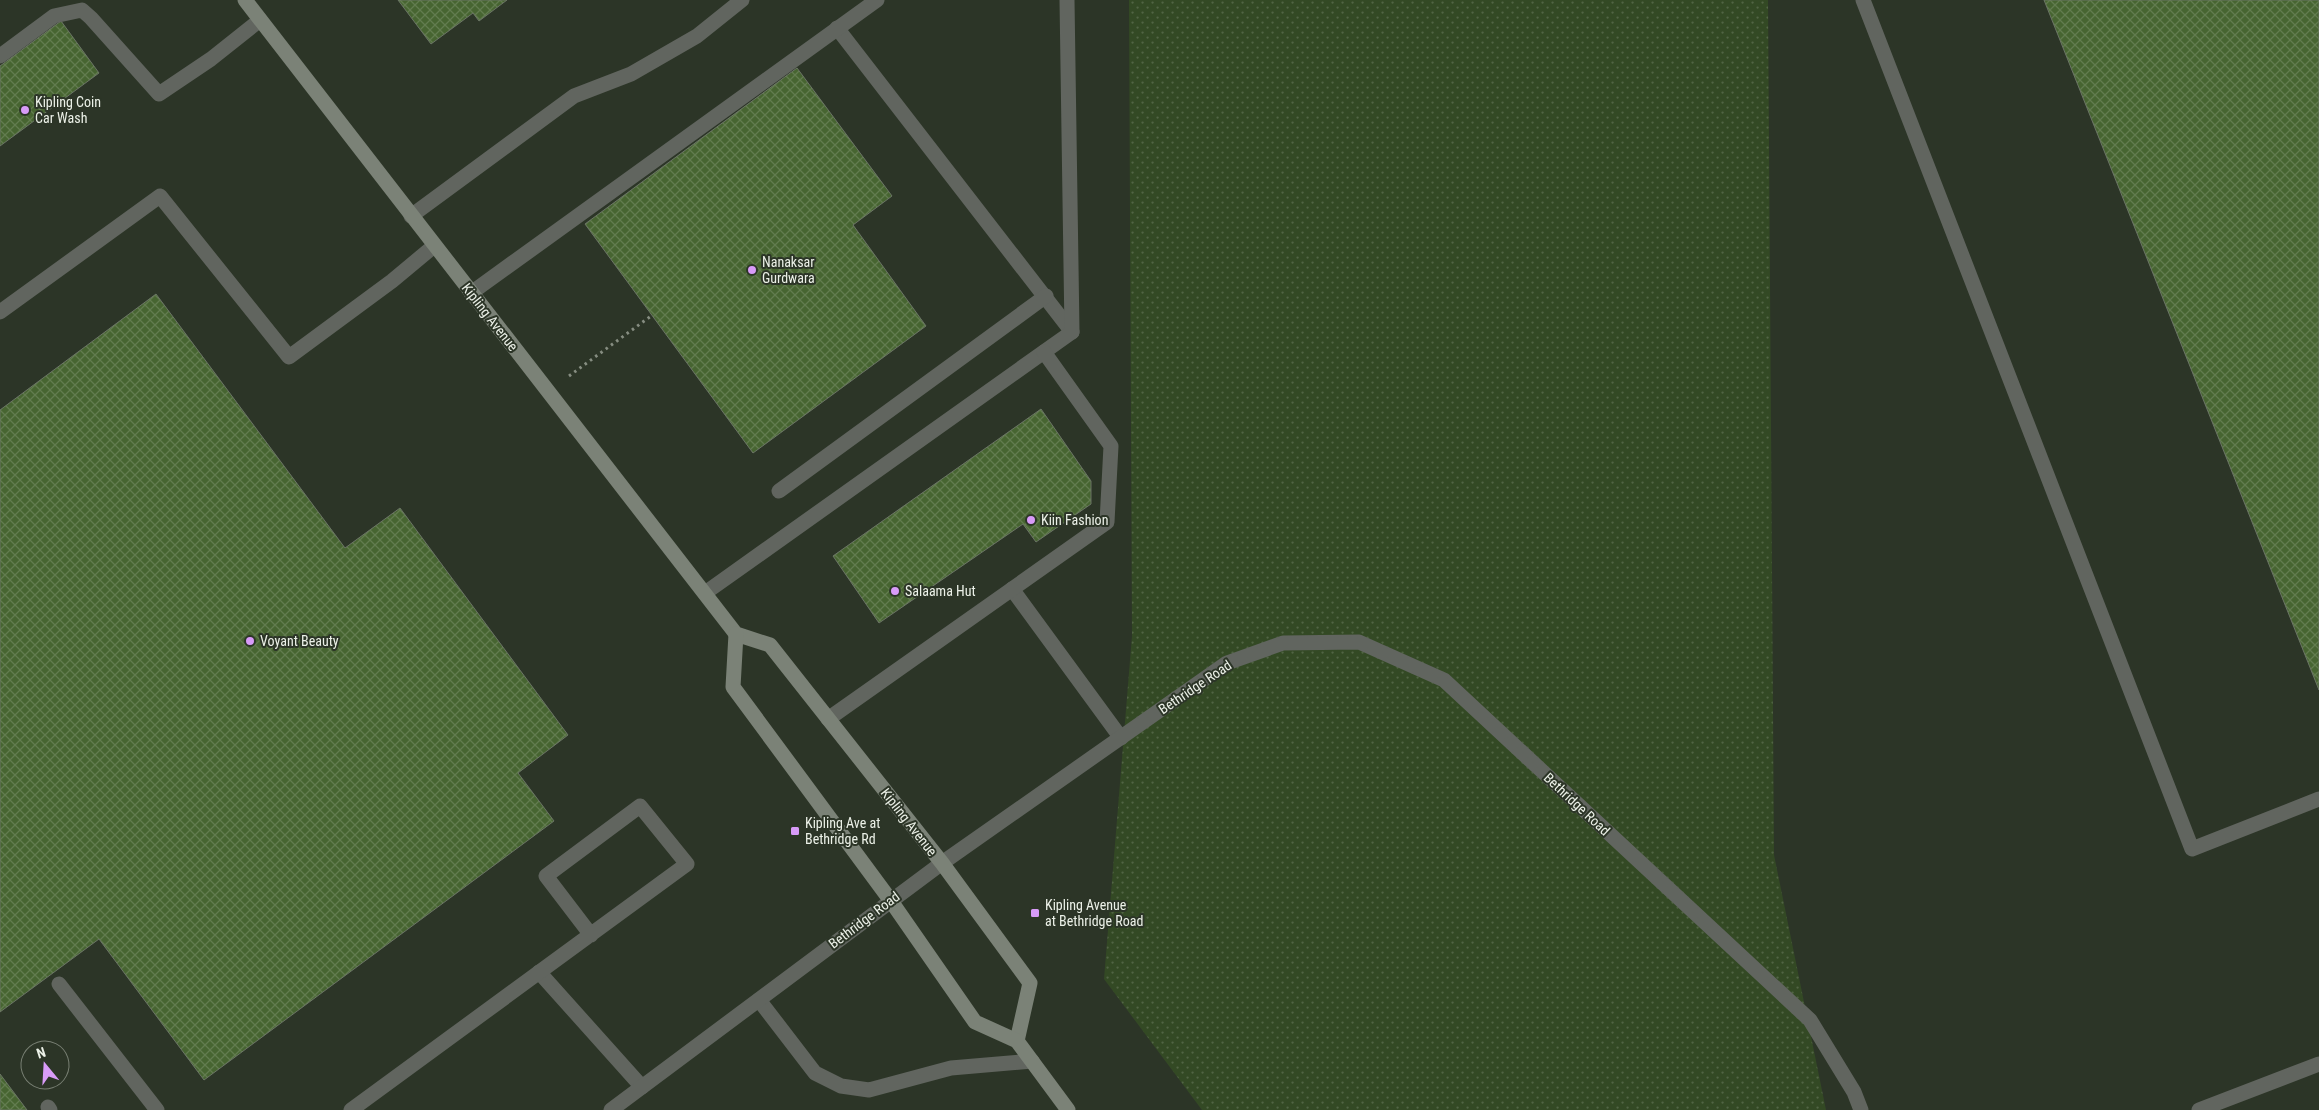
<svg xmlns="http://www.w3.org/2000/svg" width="2319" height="1110" viewBox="0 0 2319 1110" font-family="'Roboto Condensed',sans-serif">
  <defs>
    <pattern id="grass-dots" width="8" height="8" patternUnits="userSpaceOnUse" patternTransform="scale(1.25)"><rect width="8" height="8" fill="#334924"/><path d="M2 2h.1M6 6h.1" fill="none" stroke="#516444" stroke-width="1.8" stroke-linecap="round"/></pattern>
    <pattern id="building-cross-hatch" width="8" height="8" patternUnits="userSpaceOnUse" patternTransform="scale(1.25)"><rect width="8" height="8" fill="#476531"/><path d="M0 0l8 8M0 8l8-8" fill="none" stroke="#627c4f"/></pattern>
  </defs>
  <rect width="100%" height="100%" fill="#2c3527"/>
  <path fill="url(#grass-dots)" d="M1129,0H1768L1774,855L1826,1110H1202L1104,979L1132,636Z"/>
  <g fill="url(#building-cross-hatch)" stroke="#6b7565">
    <path d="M398,0H507L479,21L473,13L431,44Z"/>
    <path d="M2044,0H2319V690Z"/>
    <path d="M61,21L99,73L0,146V66Z"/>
    <path d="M797,68L892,196L853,225L926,326L753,453L585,224Z"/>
    <path d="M156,294L345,548L400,508L568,735L518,773L554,821L204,1080L99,939L0,1012V410Z"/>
    <path d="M1041,409L1091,481V504L1036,542L1023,524L879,623L833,556Z"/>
    <path d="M0,1074L27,1110H0Z"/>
  </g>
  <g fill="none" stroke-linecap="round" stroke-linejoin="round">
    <path stroke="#868d81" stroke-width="3" stroke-dasharray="2.5 4" stroke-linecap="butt" d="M569,376L651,316"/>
    <g stroke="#61655f" stroke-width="15">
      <path d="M1863,0L2192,849L2319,799"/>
      <path d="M837,28L1072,332"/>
      <path d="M0,56L54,16L82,10L91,18L159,94L211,59L260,20"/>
      <path d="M411,216L574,96L631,74L697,36L742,0"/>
      <path d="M471,293L877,0"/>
      <path d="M0,312L160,196L289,357L392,281L434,246"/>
      <path d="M779,491L1046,296"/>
      <path d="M1012,589L1121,738"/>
      <path d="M705,593L1072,332L1067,0"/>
      <path d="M828,719L1107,522L1111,446L1044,352"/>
      <path d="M539,972L642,1087"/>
      <path d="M59,984L157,1110"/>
      <path d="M759,1000L815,1073L841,1086L869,1090L951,1068L1032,1061"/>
      <path d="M48,1107L50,1110"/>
      <path d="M351,1110L687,864L640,806L546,876L591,935"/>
      <path d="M2199,1110L2319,1064"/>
    </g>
    <path stroke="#61655f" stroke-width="15" d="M611,1110L942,863L1227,663L1283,643L1359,642L1444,680L1810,1020L1854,1092L1861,1110"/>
    <g stroke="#7b8277" stroke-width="15">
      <path d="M245,0L736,634L770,645L942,863L1030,983L1017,1041"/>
      <path d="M736,634L733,687L891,901L975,1022L1017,1041L1068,1110"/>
    </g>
  </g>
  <g fill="#d89bf8" stroke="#2c3527" stroke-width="2">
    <circle cx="25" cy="110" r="5"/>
    <circle cx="752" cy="270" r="5"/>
    <circle cx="1031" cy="520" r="5"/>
    <circle cx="895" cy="591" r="5"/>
    <circle cx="250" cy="641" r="5"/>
    <rect x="790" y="826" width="10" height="10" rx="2.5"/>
    <rect x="1030" y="908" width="10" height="10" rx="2.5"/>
  </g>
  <g text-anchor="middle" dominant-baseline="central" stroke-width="4" stroke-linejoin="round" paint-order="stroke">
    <g font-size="14" fill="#ecf1e8" stroke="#2c3527" text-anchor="start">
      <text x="35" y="102">Kipling Coin<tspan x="35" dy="16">Car Wash</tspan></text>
      <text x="762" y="262">Nanaksar<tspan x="762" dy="16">Gurdwara</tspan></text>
      <text x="1041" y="520">Kiin Fashion</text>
      <text x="905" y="591">Salaama Hut</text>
      <text x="260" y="641">Voyant Beauty</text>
      <text x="805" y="823">Kipling Ave at<tspan x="805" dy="16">Bethridge Rd</tspan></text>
      <text x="1045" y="905">Kipling Avenue<tspan x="1045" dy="16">at Bethridge Road</tspan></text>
    </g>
    <g font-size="14" fill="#ecf1e8" stroke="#2c3527">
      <text transform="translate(490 317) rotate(52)">Kipling Avenue</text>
      <text transform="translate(1195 687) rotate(-34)">Bethridge Road</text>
      <text transform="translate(1577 804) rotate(43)">Bethridge Road</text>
      <text transform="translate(909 822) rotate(52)">Kipling Avenue</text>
      <text transform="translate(864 920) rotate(-37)">Bethridge Road</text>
    </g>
  </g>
  <g transform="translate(45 1065) rotate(342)"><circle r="24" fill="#2c3527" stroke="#798074"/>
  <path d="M0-4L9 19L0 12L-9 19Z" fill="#d89bf8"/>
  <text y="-8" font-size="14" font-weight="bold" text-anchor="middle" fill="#ecf1e8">N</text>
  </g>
</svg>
